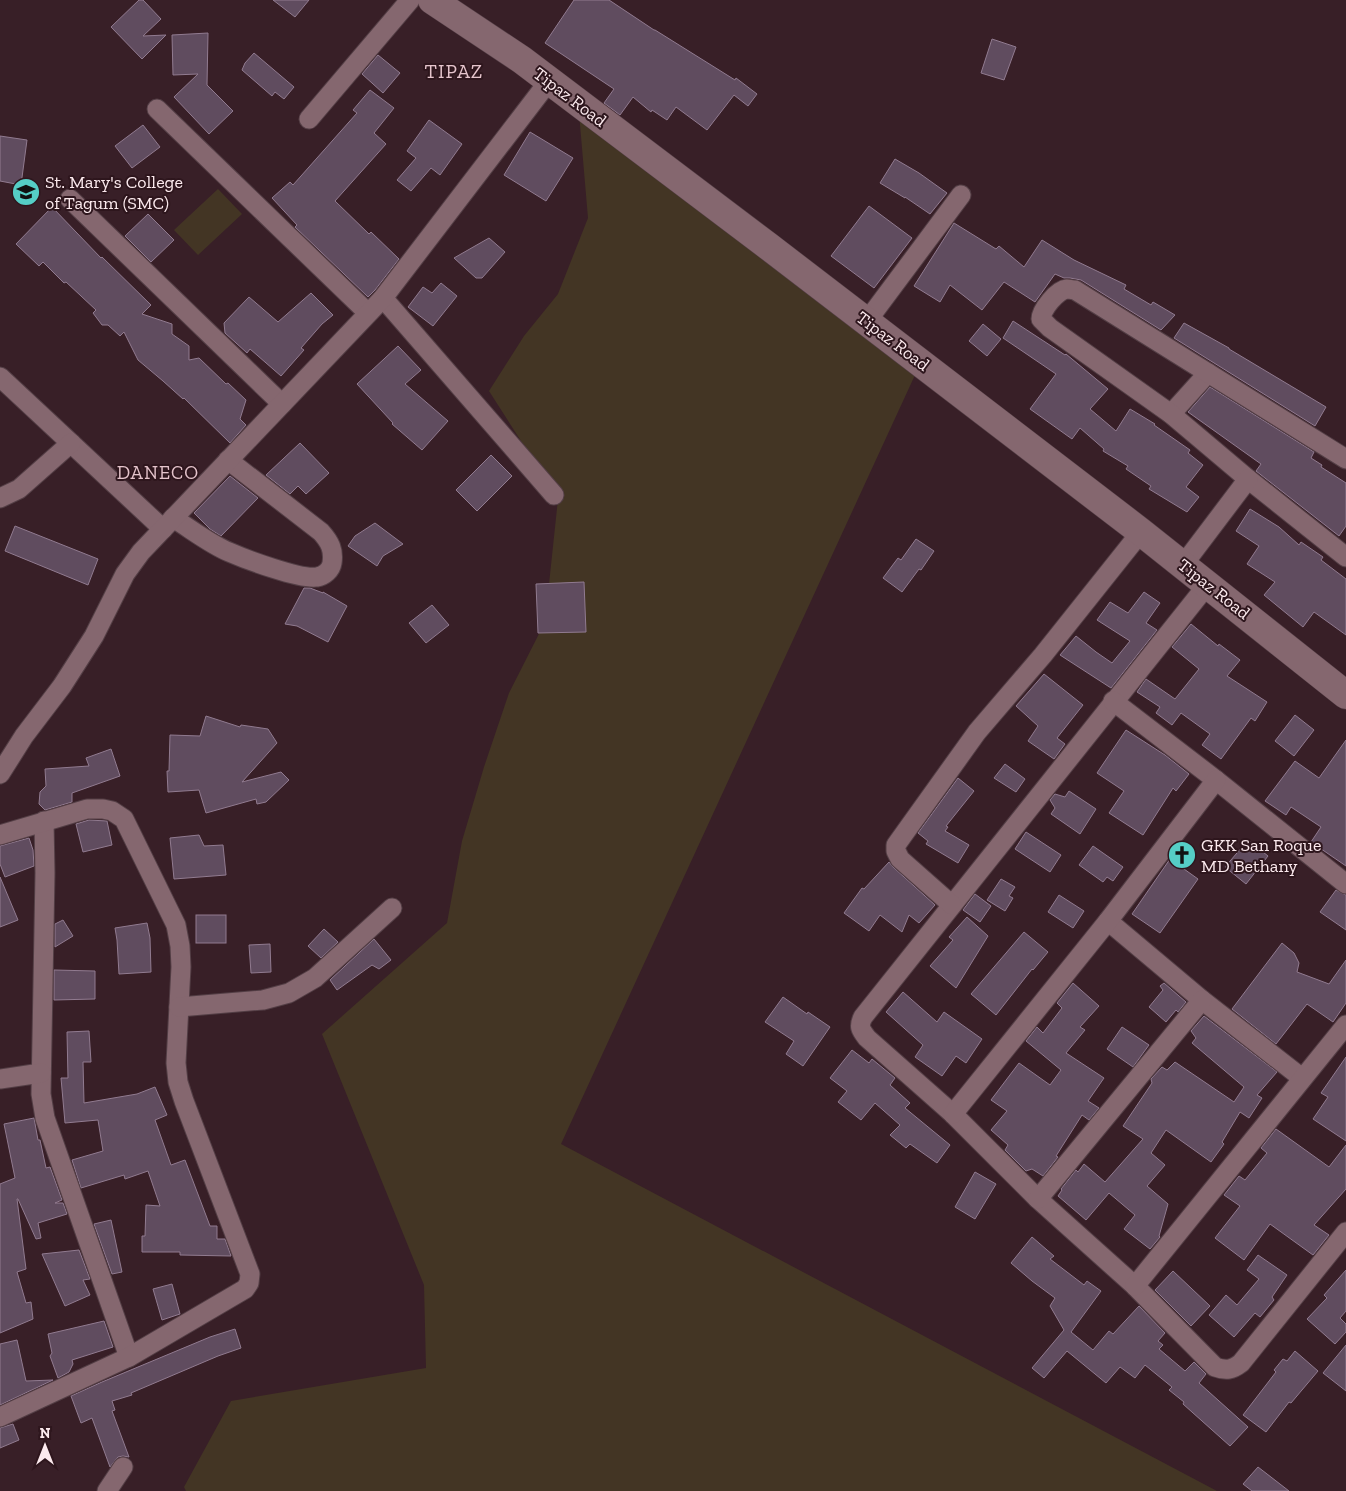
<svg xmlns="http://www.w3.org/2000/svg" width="1346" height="1491" viewBox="0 0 1346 1491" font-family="'Zilla Slab',serif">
  <rect width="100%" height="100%" fill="#381f27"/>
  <g fill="#433524">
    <path d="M579,113L915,375L561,1144L1217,1491H186L184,1487L231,1401L426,1368L424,1285L322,1034L447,923L462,841L484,767L509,693L545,622L558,499L489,391L524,336L558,294L588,218Z"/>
    <path d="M218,189L242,214L198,255L174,230Z"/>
  </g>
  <g fill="#604c5f" stroke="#917b90">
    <path d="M139,0H143L161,19L143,36L166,35L142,59L111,27Z"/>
    <path d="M273,0H309L295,17Z"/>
    <path d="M574,0H609L654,30H655L735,80L736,78L757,94L748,106L734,95L707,130L676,107L667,120L652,110L651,112L633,97L620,115L604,103L614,89L545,43Z"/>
    <path d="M208,33L207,85L233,111L209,134L174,97L198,74L173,75L172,35Z"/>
    <path d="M992,39L1016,47L1004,80L981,73Z"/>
    <path d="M254,53L294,87L284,99L275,92L272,96L242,70L245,63Z"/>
    <path d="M378,55L400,73L383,93L362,74Z"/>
    <path d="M370,90L394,108L374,133L386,144L335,201L369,234L371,232L399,259L375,290L368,297L295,227L297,225L272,198L290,182L293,185L357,113L353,110Z"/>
    <path d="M429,120L462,144L440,175L431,168L411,191L397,180L416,158L407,151Z"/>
    <path d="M143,125L160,147L132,168L115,146Z"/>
    <path d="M530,132L573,158L546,201L504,175Z"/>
    <path d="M0,136L27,140L21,185L0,181Z"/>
    <path d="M895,159L919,173L947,193L930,214L905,197V198L880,183Z"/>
    <path d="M869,206L912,238L874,288L831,256Z"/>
    <path d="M52,207L101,258L102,257L151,305L142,314L172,324V334L189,346V360L199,358L226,384L228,383L246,400L240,419L246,425L230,443L184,398L183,399L163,381L138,360L124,332L120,336L108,325H102L93,313L96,310L66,282L64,283L43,262L39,266L16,244Z"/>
    <path d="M148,214L174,240L151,262L125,236Z"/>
    <path d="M954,223L996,249L999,246L1024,267L1042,240L1074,260L1126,285L1124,289L1151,305L1153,302L1175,315L1161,330L1081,280L1070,278H1064L1055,274L1035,302L1004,282L982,310L950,285L940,302L914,286Z"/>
    <path d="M489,238L505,252L482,278H476L454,258Z"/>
    <path d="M441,283L457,296L433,326L408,307L423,287L432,293Z"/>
    <path d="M311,293L333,315L322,324L301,348L304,350L281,376L250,349L247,353L225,333L224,323L249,297L278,322Z"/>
    <path d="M1013,321L1065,355L1066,354L1108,389L1090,409L1116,431L1130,409L1155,424L1154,425L1190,450L1188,453L1203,465L1186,487L1199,497L1187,512L1149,489L1151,486L1126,469L1128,466L1103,451L1104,449L1080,428L1072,439L1030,409L1056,374L1003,338Z"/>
    <path d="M1184,323L1229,348V349L1326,407L1315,426L1174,338Z"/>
    <path d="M983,324L1001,339L987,356L969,341Z"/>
    <path d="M398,346L421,370L405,384L448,421L422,450L392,424L393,423L357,384Z"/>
    <path d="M1210,387L1314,452L1311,458L1322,465L1321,467L1346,483V526L1339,536L1256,471L1261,464L1188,412Z"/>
    <path d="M300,443L329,473L306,494L298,486L290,494L266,475Z"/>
    <path d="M491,455L512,476L477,511L456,490Z"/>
    <path d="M230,476L258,498L221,536L210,529L194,513Z"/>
    <path d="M1250,509L1279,527L1299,545L1301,542L1323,557L1321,560L1346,579V635L1314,612L1303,627L1264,595L1275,582L1247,564L1259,546L1236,531Z"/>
    <path d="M375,523L403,544L383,556L377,566L348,546L355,536Z"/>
    <path d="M15,526L98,559L88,585L5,551Z"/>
    <path d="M916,539L934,551L921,570L919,569L902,592L883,578L898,558L901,560Z"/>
    <path d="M584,582L586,632L538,633L536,584Z"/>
    <path d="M304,588H310L323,593V592L347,606L328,642L297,626L285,624Z"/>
    <path d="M1144,592L1160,603L1146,623L1157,630L1111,688L1060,655L1076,636L1096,652L1112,663L1130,641L1097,620L1110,602L1128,613Z"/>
    <path d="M432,605L449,625L426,643L409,623Z"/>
    <path d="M1191,624L1218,646L1219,644L1240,660L1227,676L1267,702L1255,721L1251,718L1221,759L1202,745L1210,734L1181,713L1172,725L1156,713L1160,707L1137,692L1146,679L1175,699L1199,669L1172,647Z"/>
    <path d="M1044,674L1083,705L1057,738L1065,744L1054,759L1028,741L1038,726L1016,706Z"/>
    <path d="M1295,715L1314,730L1294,756L1275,741Z"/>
    <path d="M206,716L240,727L241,725L268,729L277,743L242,782L281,772L289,780L266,802L257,804L256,799L206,813L199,790L168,792L167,771H169L170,735L200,736Z"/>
    <path d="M1126,730L1165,755L1189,774L1176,791L1173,788L1143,835L1109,813L1124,791L1097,773Z"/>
    <path d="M1346,740V866L1311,842L1321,827L1291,807L1286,815L1265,801L1295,761L1319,778Z"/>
    <path d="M111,749L120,776L72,793V802L45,810L39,804L40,792L46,786L45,769L89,766L86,758Z"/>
    <path d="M1005,764L1025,779L1016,792L994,778Z"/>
    <path d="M958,778L974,791L946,826L948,827L945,831L969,845L958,863L926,844L928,841L918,833Z"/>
    <path d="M1069,791L1096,809L1080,834L1051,814L1055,808L1050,800L1055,794L1065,797Z"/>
    <path d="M89,820L107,821L112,845L83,852L76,824Z"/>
    <path d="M1026,832L1061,855L1050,872L1015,849Z"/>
    <path d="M199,835L204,846L223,845L226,875L174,879L170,838Z"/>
    <path d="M29,838L33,850L34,866L5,877L0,864V846Z"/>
    <path d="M1248,840L1268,856L1246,884L1225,867Z"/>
    <path d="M1093,846L1123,867L1113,881L1107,877L1103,882L1079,865Z"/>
    <path d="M1170,859L1198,879L1160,933L1132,914Z"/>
    <path d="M889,862L893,867L935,905L919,923L909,915L902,932L880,915L869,931L844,913L862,888L864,889Z"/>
    <path d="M0,877L18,920L0,927Z"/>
    <path d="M1001,879L1015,887L1009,896L1013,898L1005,911L987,900Z"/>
    <path d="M1336,890L1346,895V930L1320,912Z"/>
    <path d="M975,894L991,906L980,922L963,910Z"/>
    <path d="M1059,895L1084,911L1073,928L1048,912Z"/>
    <rect x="196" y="915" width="30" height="28"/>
    <path d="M967,917L988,936L956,988L930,966L953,940L949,937Z"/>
    <path d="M63,920L73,936L55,947V924Z"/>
    <path d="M147,923L150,938L151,972L119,974L117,940L115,928Z"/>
    <path d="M324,929L338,942L321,958L308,946Z"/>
    <path d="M1024,932L1048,952L1033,970L1032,969L996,1015L971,994Z"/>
    <path d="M374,939L391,960L379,969L372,965L337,990L330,980Z"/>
    <path d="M1282,943L1294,953L1299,963L1297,972L1329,984L1346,960V1003L1333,1022L1307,1004L1276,1044L1232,1009Z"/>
    <path d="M270,944L271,972L251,973L249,945Z"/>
    <path d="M54,970L95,971V999L54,1000Z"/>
    <path d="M1073,983L1099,1006L1080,1027L1085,1030L1066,1053L1104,1078L1088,1101L1099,1108L1089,1120L1082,1115L1056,1156L1058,1157L1043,1176L1032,1169L1026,1171L1005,1150L1008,1145L991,1130L1007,1111L991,1100L1019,1063L1050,1085L1061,1070L1026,1041L1037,1027L1043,1033L1062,1008L1057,1003Z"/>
    <path d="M1164,983L1186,1002L1178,1012L1176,1010L1166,1022L1149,1007L1163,990L1160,986Z"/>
    <path d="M903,992L937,1022L944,1012L982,1039L966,1063L956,1056L942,1076L915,1057L923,1045L886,1012Z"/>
    <path d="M783,997L807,1014L808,1012L830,1027L803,1066L786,1054L794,1041L765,1022Z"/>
    <path d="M1204,1016L1277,1072L1257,1095L1262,1098L1249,1118L1240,1112L1222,1142L1224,1144L1211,1162L1166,1130L1151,1153L1165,1165L1147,1186L1168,1204L1159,1236L1160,1237L1150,1249L1124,1229L1135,1215L1109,1193L1086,1220L1058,1196L1062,1190L1061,1189L1076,1170L1078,1172L1084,1164L1105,1182L1143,1139L1123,1126L1152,1083L1151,1079L1162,1067L1167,1070L1175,1062L1234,1102L1244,1087L1192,1043L1196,1038L1191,1031Z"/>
    <path d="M1122,1027L1149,1045L1133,1067L1107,1049Z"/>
    <path d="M89,1031L91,1062H83L84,1103L137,1094L155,1087L167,1115L155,1120L171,1165L185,1160L210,1226H217V1239H225L231,1256L180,1255V1252H142V1236H145L146,1205L160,1206L148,1171L125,1179L124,1175L81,1188L72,1160L103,1151L98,1120L65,1123L61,1078H68L67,1032Z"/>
    <path d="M852,1050L869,1063L872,1059L895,1078L890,1085L910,1103L905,1108L950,1145L937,1163L910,1144L906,1148L890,1135L900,1125L875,1103L861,1120L838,1102L847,1091L830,1078Z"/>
    <path d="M1346,1057V1141L1313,1119L1328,1097L1321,1093Z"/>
    <path d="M34,1118L38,1140H40L46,1168L50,1167L62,1200L55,1203H63L67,1214L38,1223L41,1238L36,1239L18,1199H17L26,1269L17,1272L26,1303L31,1302L33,1319L0,1333V1184L15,1178L4,1124Z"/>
    <path d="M1276,1129L1329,1167L1346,1145V1189L1314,1225L1329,1235L1313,1255L1270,1224L1244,1260L1215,1238L1240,1206L1224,1195L1239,1176L1245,1180L1267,1153L1261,1148Z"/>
    <path d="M975,1172L996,1184L975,1219L955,1207Z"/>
    <path d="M111,1220L122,1272L112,1274L94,1224Z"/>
    <path d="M1032,1237L1054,1256L1050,1259L1084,1285L1087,1281L1101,1291L1071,1332L1093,1350L1109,1331L1113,1334L1139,1306L1165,1333L1158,1341L1163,1345L1159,1349L1185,1371L1194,1362L1206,1374L1199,1383L1248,1427L1230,1446L1183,1404L1184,1402L1169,1390L1172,1387L1145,1365L1135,1378L1120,1367L1106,1383L1067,1351L1044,1378L1032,1368L1064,1330L1050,1306L1055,1298L1032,1281L1011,1263Z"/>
    <path d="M79,1250L90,1279L83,1280L90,1295L65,1306L42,1254Z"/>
    <path d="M1258,1255L1287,1275L1272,1297L1274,1300L1260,1317L1255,1313L1234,1337L1209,1315L1226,1295L1237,1305L1259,1279L1247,1270Z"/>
    <path d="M1346,1270V1311L1340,1318L1346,1324V1332L1335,1344L1307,1319L1327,1298L1324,1295Z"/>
    <path d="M1173,1271L1210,1306L1191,1326L1155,1290Z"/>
    <path d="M172,1284L180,1314L162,1320L153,1289Z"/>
    <path d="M104,1321L113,1347L72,1360L73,1364L69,1372L58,1378L50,1356L52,1353L48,1334Z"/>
    <path d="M235,1329L241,1348L218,1356L131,1393L132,1395L112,1401L115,1410L112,1411L129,1457L123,1456L118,1457L110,1467L92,1418L81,1423L71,1396L102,1382L210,1337Z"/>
    <path d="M17,1340L26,1381L53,1380L0,1405V1344Z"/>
    <path d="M1346,1345V1391L1323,1373Z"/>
    <path d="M1295,1351L1318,1371L1291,1403L1289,1402L1266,1432L1243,1415L1276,1372L1274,1370L1283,1359L1287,1361Z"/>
    <path d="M13,1424L19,1440L0,1448V1428Z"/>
    <path d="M1258,1467L1289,1491H1252L1243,1484Z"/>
  </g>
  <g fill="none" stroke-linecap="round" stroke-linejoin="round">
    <defs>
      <g id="street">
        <path d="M157,109L368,313"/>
        <path d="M309,119L410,0"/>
        <path d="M70,199L282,404"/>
        <path d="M383,298L554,495"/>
        <path d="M867,321L961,195"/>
        <path d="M0,377L163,529"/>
        <path d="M1171,414L1208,373"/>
        <path d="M1346,459L1075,290C1072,290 1070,289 1067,289C1057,290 1041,310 1041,319L1050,328L1171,414L1248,479L1346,557"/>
        <path d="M0,498L19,489L71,443"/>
        <path d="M173,518C191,529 210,544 229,552C245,559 301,580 317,577C324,576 331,570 332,563C334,550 330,542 321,532L228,460"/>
        <path d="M1183,565L1248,479"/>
        <path d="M1208,584L863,1017C858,1027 861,1030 867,1038L953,1114L1038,1199L1135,1286L1215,1367C1226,1371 1232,1370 1241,1363L1346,1232"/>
        <path d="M1113,701L1216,780L1346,884"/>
        <path d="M0,774L24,736L62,686L94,636L125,574L141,552L383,298L549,81"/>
        <path d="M44,821L45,873L41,1094L45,1118L129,1357"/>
        <path d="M0,835L87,809H103L112,811L124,819L176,925L180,946L181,967L176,1063L178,1082L184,1101L250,1274L249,1283L245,1289L129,1357L0,1417"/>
        <path d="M952,905L900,859L896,851V845L977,732L1043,655L1141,532"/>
        <path d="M1108,921L1202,1000L1302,1078"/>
        <path d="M179,1007L263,1000L289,993L315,978L392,908"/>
        <path d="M0,1079L41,1073"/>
        <path d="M953,1114L1108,921L1216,780"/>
        <path d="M1038,1199L1202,1000"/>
        <path d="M1135,1286L1346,1025"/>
        <path d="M107,1491L123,1467"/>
      </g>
      <path id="secondary" d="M432,0L522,60L768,246L1141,532L1346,695"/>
    </defs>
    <use href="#street" stroke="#533e45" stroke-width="21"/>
    <use href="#secondary" stroke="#533e45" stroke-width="29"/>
    <use href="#street" stroke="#85676f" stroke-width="19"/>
    <use href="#secondary" stroke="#85676f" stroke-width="28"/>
  </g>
  <defs>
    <symbol id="university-disc" viewBox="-11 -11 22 22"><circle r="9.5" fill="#55cec6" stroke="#2e161d"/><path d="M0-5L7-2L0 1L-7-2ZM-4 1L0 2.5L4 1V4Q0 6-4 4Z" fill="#111"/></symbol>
    <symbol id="church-disc" viewBox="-11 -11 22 22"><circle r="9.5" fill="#55cec6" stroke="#2e161d"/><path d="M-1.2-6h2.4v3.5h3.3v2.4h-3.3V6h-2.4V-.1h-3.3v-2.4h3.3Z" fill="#111"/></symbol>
  </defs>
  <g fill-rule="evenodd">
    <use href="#university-disc" x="10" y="176" width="32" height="32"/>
    <use href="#church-disc" x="1166" y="839" width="32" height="32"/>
  </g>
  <g text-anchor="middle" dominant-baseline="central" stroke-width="4" stroke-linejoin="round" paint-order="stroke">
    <g font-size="18" fill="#fceaee" stroke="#2e161d">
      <text transform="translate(570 97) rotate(37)">Tipaz Road</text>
      <text transform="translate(893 341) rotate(37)">Tipaz Road</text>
      <text transform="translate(1214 589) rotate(38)">Tipaz Road</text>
    </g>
    <g font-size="18" fill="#fceaee" stroke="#2e161d" text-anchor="start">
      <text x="45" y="182">St. Mary's College<tspan x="45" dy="21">of Tagum (SMC)</tspan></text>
      <text x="1201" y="845">GKK San Roque<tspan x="1201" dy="21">MD Bethany</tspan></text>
    </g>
    <g font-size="19" letter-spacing="1" fill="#e5c4cc" stroke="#2e161d">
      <text x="158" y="472">DANECO</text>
    </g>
    <g font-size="20" letter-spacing="1" fill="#e5c4cc" stroke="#2e161d">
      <text x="454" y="71">TIPAZ</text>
    </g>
  </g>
  <g transform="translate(45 1446)" stroke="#2e161d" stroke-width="4" paint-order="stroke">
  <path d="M0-4L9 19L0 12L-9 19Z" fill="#fceaee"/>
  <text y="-8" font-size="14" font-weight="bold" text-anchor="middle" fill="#fceaee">N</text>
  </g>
</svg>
